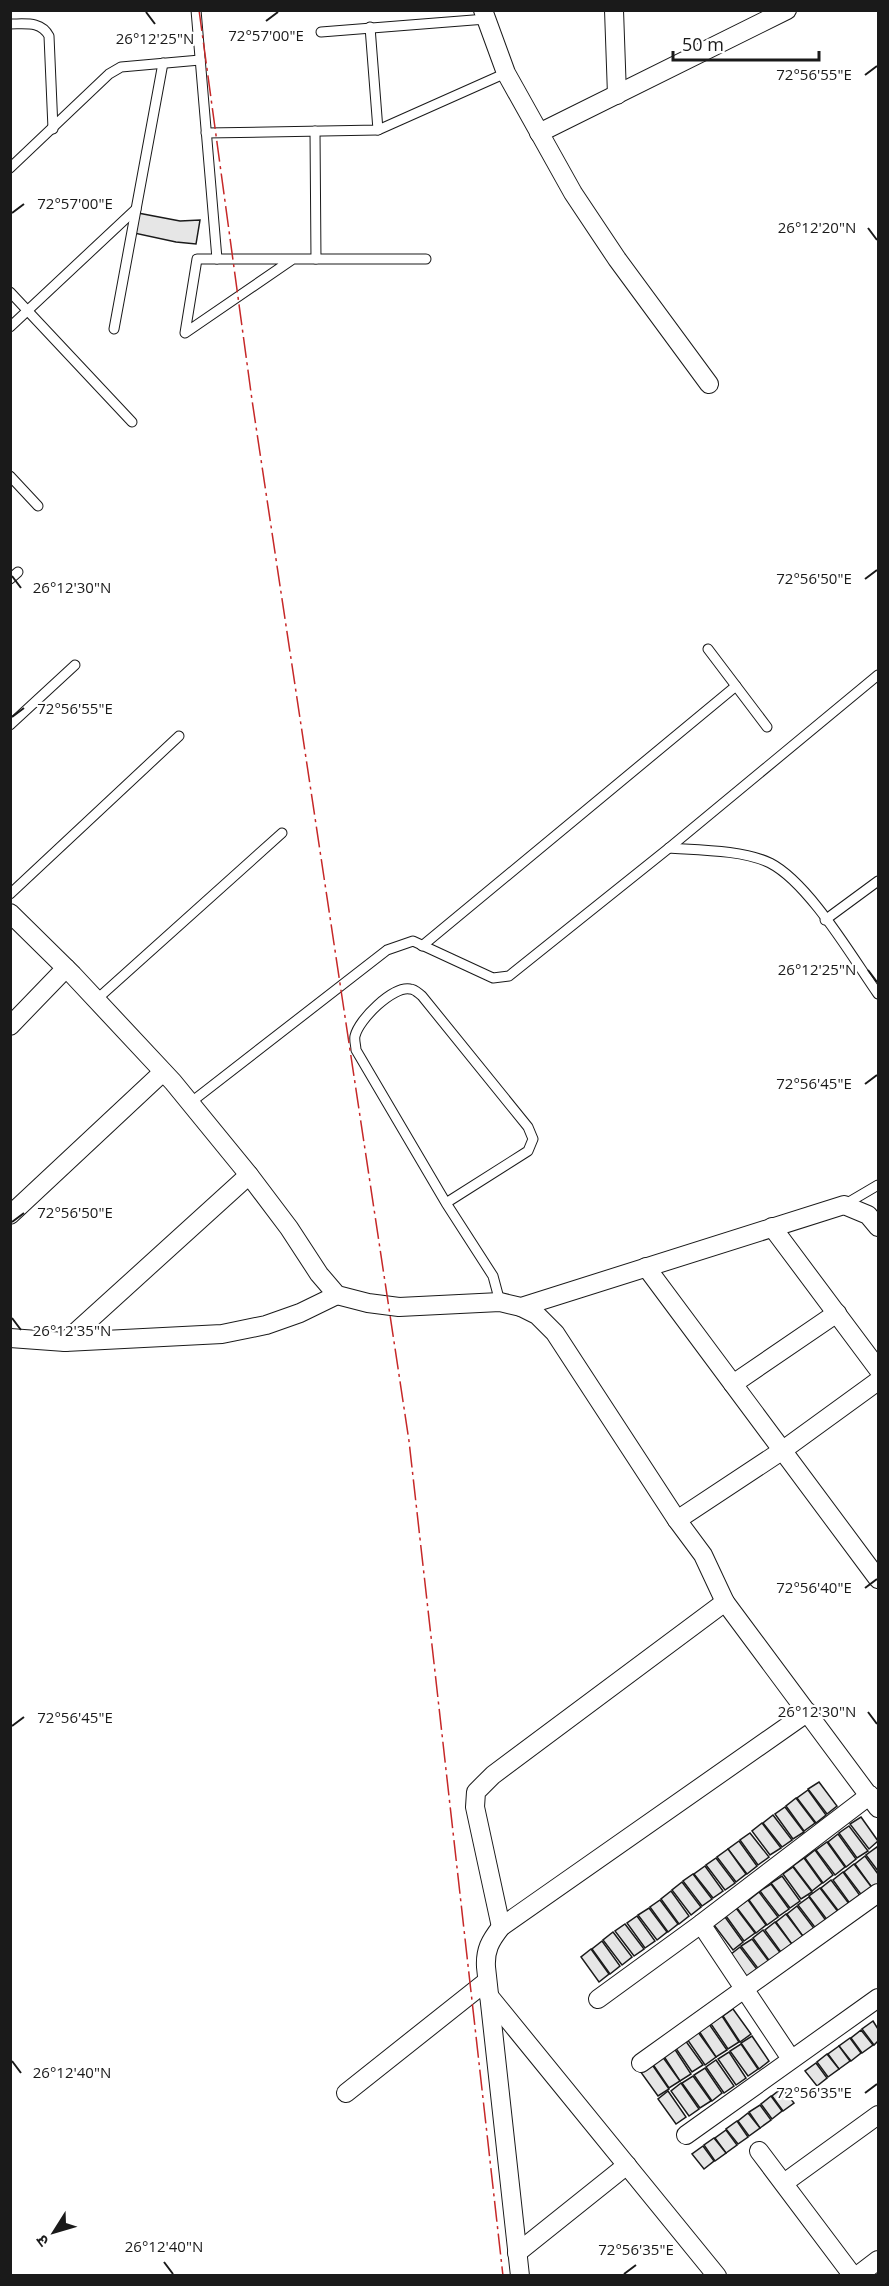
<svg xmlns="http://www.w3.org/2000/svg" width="889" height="2286" viewBox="0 0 889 2286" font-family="'Open Sans','Noto Sans Devanagari',sans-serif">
  <rect width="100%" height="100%" fill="#fff"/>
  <g fill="#e6e6e6" stroke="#1a1a1a" stroke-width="1.5">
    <path d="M138,213L180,221L200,220L196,244L176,242L134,233Z"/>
    <path d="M819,1782L837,1806L827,1814L808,1789Z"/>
    <path d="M808,1790L826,1815L816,1823L797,1798Z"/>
    <path d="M796,1798L815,1823L804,1831L786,1806Z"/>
    <path d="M785,1807L804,1832L793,1839L775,1814Z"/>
    <path d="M773,1815L792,1840L782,1847L763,1823Z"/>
    <path d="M861,1817L878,1841L869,1849L850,1824Z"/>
    <path d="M762,1823L781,1848L770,1855L752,1831Z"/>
    <path d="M849,1826L868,1851L857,1858L839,1833Z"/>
    <path d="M750,1833L769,1857L758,1865L740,1840Z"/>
    <path d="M838,1834L856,1859L846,1867L828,1842Z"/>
    <path d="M739,1841L757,1866L747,1874L728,1849Z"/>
    <path d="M827,1842L845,1867L835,1875L816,1850Z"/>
    <path d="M877,1847L878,1849V1871L866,1855Z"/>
    <path d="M728,1849L746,1874L736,1882L717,1857Z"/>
    <path d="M815,1850L833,1875L823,1883L805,1858Z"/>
    <path d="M865,1856L878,1874V1885L873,1889L855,1864Z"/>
    <path d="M716,1858L735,1883L725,1890L706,1865Z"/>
    <path d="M804,1858L822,1883L812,1891L793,1866Z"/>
    <path d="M854,1864L873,1889L863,1897L844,1872Z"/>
    <path d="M705,1866L723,1891L713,1898L694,1874Z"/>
    <path d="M793,1867L812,1892L801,1899L783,1874Z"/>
    <path d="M843,1872L861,1897L851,1905L833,1880Z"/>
    <path d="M693,1874L712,1899L702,1906L683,1881Z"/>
    <path d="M782,1876L800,1901L790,1908L771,1883Z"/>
    <path d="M831,1880L850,1905L840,1913L821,1888Z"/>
    <path d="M682,1882L701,1907L691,1915L672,1890Z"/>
    <path d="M771,1884L789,1909L779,1916L760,1891Z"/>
    <path d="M820,1888L839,1913L828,1921L809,1896Z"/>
    <path d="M671,1891L689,1916L679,1924L661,1899Z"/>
    <path d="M759,1892L778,1917L767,1925L749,1900Z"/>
    <path d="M809,1897L827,1922L817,1930L798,1905Z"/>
    <path d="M660,1900L678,1924L668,1932L650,1907Z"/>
    <path d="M748,1900L766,1925L756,1933L737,1908Z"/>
    <path d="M797,1906L816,1931L805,1939L787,1914Z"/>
    <path d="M649,1908L667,1932L657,1940L638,1915Z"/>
    <path d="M736,1908L755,1933L744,1941L726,1916Z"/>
    <path d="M786,1914L805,1939L794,1947L776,1922Z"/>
    <path d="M637,1916L655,1941L645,1948L627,1923Z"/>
    <path d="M725,1917L743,1942L733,1950L714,1925Z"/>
    <path d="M775,1922L794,1947L783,1955L765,1930Z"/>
    <path d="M625,1924L644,1949L634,1956L615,1931Z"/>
    <path d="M763,1930L782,1955L771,1963L753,1938Z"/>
    <path d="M613,1932L632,1957L622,1965L603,1940Z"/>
    <path d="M752,1939L770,1963L760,1971L741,1946Z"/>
    <path d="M602,1941L620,1966L610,1974L592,1949Z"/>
    <path d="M740,1947L759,1972L749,1980L730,1955Z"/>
    <path d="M591,1949L609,1974L599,1982L581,1957Z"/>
    <path d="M733,2009L751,2034L740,2042L723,2016Z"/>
    <path d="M722,2016L739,2042L728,2049L711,2024Z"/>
    <path d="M873,2021L878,2029V2041L874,2045L862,2029Z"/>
    <path d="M709,2024L727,2050L716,2057L699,2031Z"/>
    <path d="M861,2030L873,2045L862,2053L851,2038Z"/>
    <path d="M698,2032L716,2057L705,2065L687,2039Z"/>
    <path d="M752,2036L769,2061L759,2069L741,2043Z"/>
    <path d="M850,2038L861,2053L851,2061L839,2046Z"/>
    <path d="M685,2040L703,2065L692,2072L675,2047Z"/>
    <path d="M741,2044L758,2069L748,2076L730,2051Z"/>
    <path d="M839,2046L850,2061L839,2069L828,2054Z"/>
    <path d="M674,2048L691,2074L680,2081L663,2055Z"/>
    <path d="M729,2052L746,2078L736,2085L718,2059Z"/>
    <path d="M827,2054L839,2069L828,2077L817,2062Z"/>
    <path d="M662,2056L680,2081L669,2088L652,2063Z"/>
    <path d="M716,2060L734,2086L724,2093L706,2067Z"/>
    <path d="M651,2063L669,2089L658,2096L640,2071Z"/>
    <path d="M816,2063L827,2078L817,2086L805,2071Z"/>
    <path d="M705,2068L722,2093L712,2101L694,2075Z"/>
    <path d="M693,2076L711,2101L700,2108L682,2083Z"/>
    <path d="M681,2083L699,2109L689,2116L671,2091Z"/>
    <path d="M782,2088L794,2103L783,2111L772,2096Z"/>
    <path d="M668,2091L686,2117L676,2124L658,2099Z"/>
    <path d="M771,2096L782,2111L772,2119L761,2104Z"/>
    <path d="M760,2105L771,2120L760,2128L749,2112Z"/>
    <path d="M748,2113L760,2128L749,2136L738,2121Z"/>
    <path d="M737,2121L748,2137L738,2144L726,2129Z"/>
    <path d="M726,2130L737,2145L726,2153L715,2138Z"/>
    <path d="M714,2138L726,2153L715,2161L704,2145Z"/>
    <path d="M703,2146L714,2161L704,2169L692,2154Z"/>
  </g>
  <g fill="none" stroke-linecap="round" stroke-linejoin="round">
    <defs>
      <g id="lane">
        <path d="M196,10L217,259"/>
        <path d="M10,24C26,24 41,21 49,36L53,129"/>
        <path d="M370,27L378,130"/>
        <path d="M321,32L486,19"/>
        <path d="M315,131L316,259"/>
        <path d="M206,133L378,130L506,73"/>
        <path d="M10,168L109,74L121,67L200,60"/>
        <path d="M293,259L185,333L197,259C274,259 350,259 426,259"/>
        <path d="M10,292L132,422"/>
        <path d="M10,327L136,209"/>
        <path d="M114,329L163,63"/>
        <path d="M10,476L38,506"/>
        <path d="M10,579L18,572"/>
        <path d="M708,649L767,727"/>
        <path d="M10,725L75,665"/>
        <path d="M669,848C699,850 743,850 770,863C809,883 852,957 878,994"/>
        <path d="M10,894L179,736"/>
        <path d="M825,920L878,881"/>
        <path d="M422,946L736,686"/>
        <path d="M96,1000L282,833"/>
        <path d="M190,1103L387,950L413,941L493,978L509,976L669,848L878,675"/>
        <path d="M446,1203L528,1151L533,1139L528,1127L422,996C418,993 415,989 410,989C393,986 359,1019 355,1036C354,1040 356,1046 356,1050L446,1203L493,1276L500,1302"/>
        <path d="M844,1205L878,1185"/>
      </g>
      <g id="street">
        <path d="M483,10L506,73L573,193L617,259L709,384"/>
        <path d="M614,10L617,95"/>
        <path d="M539,133L787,10"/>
        <path d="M10,913L73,975L173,1082L249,1175L289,1228L319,1274L337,1295L368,1303L399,1307L500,1302L521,1307L844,1205L868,1215L878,1227"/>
        <path d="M10,1026L66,968"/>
        <path d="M10,1215L163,1072"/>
        <path d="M772,1227L878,1369"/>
        <path d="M646,1267L878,1579"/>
        <path d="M521,1307L537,1315L555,1333L677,1520L703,1555L725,1602L878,1808"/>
        <path d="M10,1338L65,1342L222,1334L266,1325L300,1313L337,1295"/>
        <path d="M65,1342L249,1175"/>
        <path d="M733,1384L837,1313"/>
        <path d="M677,1520L783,1450L878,1381"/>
        <path d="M701,1924L791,2059"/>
        <path d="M501,1927L475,1807L476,1792L493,1775L725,1602"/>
        <path d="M489,1996L717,2276"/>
        <path d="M598,1999L701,1924L870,1795"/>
        <path d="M641,2063L878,1893"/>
        <path d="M346,2093L487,1981"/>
        <path d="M686,2135L878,1998"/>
        <path d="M759,2151L853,2276"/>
        <path d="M784,2183L878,2115"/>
        <path d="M517,2253L627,2165"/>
        <path d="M520,2276L486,1967C485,1950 490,1941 501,1927L808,1712"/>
        <path d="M857,2276L878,2260"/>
      </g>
    </defs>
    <use href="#lane" stroke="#1a1a1a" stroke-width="11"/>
    <use href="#street" stroke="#1a1a1a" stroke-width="20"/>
    <use href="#lane" stroke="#fff" stroke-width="9"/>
    <use href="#street" stroke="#fff" stroke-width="18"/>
    <path stroke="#c62828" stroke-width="1.5" stroke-dasharray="21 4.5 3 4.5" stroke-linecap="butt" d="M199,10L252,400L409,1441L503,2276"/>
  </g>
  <path fill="none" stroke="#1a1a1a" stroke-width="2" d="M146,12L155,24M266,21L278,12M865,75L877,66M12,213L24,204M868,228L877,240M12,576L21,588M865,579L877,570M12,717L24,708M868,970L877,982M865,1084L877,1075M12,1222L24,1213M12,1318L21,1330M865,1588L877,1579M868,1712L877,1724M12,1726L24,1717M12,2061L21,2073M865,2093L877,2084M164,2262L173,2274M624,2274L636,2265"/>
  <g font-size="15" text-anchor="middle" fill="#1a1a1a" stroke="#fff" stroke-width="4.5" stroke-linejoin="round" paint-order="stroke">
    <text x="266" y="41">72°57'00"E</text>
    <text x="155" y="44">26°12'25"N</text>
    <text x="814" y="80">72°56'55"E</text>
    <text x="75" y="209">72°57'00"E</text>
    <text x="817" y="233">26°12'20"N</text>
    <text x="814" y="584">72°56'50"E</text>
    <text x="72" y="593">26°12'30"N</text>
    <text x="75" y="714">72°56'55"E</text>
    <text x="817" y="975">26°12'25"N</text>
    <text x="814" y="1089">72°56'45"E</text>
    <text x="75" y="1218">72°56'50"E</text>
    <text x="72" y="1336">26°12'35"N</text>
    <text x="814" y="1593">72°56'40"E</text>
    <text x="817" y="1717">26°12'30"N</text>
    <text x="75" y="1723">72°56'45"E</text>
    <text x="72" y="2078">26°12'40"N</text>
    <text x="814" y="2098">72°56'35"E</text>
    <text x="164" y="2252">26°12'40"N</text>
    <text x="636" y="2255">72°56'35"E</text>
  </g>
  <rect width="889" height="2286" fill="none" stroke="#1a1a1a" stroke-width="24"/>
  <g transform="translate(54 2232) rotate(233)" stroke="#ffffff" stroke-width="4.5" paint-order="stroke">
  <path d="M0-4.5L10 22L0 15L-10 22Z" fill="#1a1a1a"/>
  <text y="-9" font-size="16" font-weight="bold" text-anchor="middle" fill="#1a1a1a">उ</text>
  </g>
  <path d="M673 51v9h146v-9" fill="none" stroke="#1a1a1a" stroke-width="3"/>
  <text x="682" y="51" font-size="18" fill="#1a1a1a" stroke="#ffffff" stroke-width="4.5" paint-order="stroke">50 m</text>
</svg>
